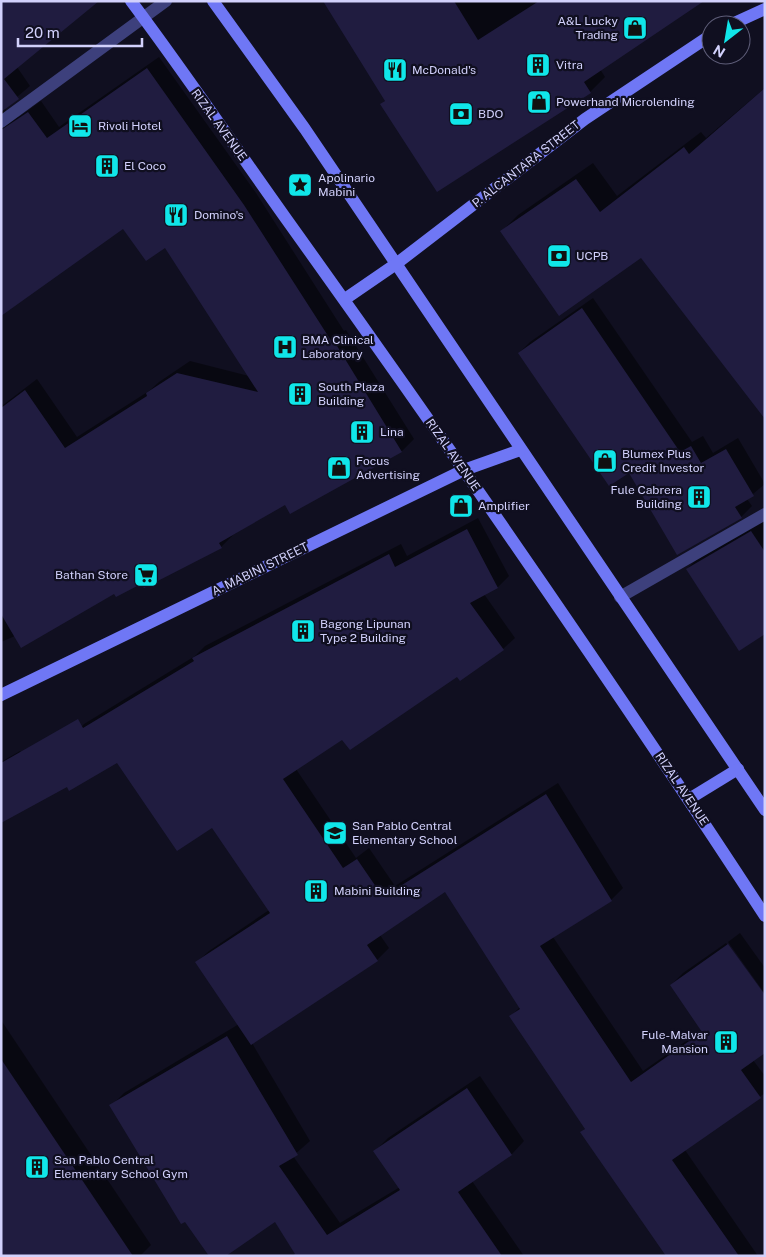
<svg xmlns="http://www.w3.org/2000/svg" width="766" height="1257" viewBox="0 0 766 1257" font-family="'Public Sans',sans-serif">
  <rect width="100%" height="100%" fill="#100f20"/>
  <g fill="#0007">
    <path d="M1,1L17,67L30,86L5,107L6,115L11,118L19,117L41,101L59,127L159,57L256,193L344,331L346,330L414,439L402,451L290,513L286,503L233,535L221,547L1,642V401L3,405L37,379L77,437L149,391L159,382L190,361L249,376L166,246L123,227L1,301Z"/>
    <path d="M324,1H702L600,69L605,77L590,92L381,104L386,100Z"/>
    <path d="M765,88V395L642,256L501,232L518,215L593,163L617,196L701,132L706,138Z"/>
    <path d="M593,298L692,442L703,436L713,453L738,438L765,484L747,499L752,506L741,517L630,471L519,353L530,342Z"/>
    <path d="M478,518L509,576L498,587L484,594L515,638L503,649L343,738L296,769L356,858L369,848L395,886L558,783L623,888L611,900L553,937L643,1071L702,1030L671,985L683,973L726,943L765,998L753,1060L765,1076V1093L685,1150L758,1256H667L581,1132L586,1128L511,1016L520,1007L445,890L380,935L389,948L377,960L252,1043L310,1141L293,1156L340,1223L400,1187L375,1151L388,1138L480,1076L524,1141L512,1154L472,1181L524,1256H297L275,1221L111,1106L124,1093L239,1024L197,962L209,951L269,910L212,827L117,762L73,736L84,724L195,656L205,646L401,544L407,556Z"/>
    <path d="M763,521L765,524V633L687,569L699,557Z"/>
    <path d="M20,751L47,794L1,822V762Z"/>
    <path d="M740,933L765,968V994L728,942Z"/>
    <path d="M1,1020L151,1245L140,1256H1Z"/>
  </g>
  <g fill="#201c40">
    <path d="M1,1H99L4,79L19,99L1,112Z"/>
    <path d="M323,1H454L478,40L539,1H704L584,82L591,93L437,192L380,104L385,101Z"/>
    <path d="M147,68L244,205L332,342L334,341L402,452L290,514L285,505L219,543L222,548L144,588L141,584L116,597L114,594L21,648L1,614V408L25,390L65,448L147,396L146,393L177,373L258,392L165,248L146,261L123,229L1,316V130L28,112L47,138Z"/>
    <path d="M765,88V419L641,258L559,316L500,231L576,179L600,212L684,147L689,154Z"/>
    <path d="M582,308L680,452L691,446L701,463L726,449L754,496L735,507L742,518L677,555L629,473L609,486L518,353Z"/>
    <path d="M467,529L498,588L470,603L504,650L460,681L457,677L350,750L342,740L283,779L343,868L357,859L383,897L546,794L612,901L540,946L631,1082L702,1032L670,985L728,944L765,995V1053L741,1070L761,1098L672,1160L739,1256H666L580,1132L585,1129L509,1016L520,1009L445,892L367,945L378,961L251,1045L195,962L270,913L212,828L177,851L117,763L69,791L67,787L1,823V763L78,719L83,728L194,661L192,658L389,554L395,567Z"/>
    <path d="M751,531L765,552V634L739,651L686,569Z"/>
    <path d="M227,1036L298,1155L279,1166L327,1235L400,1190L373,1151L467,1088L512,1155L458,1192L502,1256H292L295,1254L275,1222L226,1256H209L185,1222L181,1224L109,1105Z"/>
    <path d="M1,1059L133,1256H1Z"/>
  </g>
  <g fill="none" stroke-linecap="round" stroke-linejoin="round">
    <g stroke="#3d407c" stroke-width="12">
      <path d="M1,122L166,1"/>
      <path d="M620,597L765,514"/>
    </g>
    <g stroke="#6f77f5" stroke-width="12">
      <path d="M131,1C185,73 235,147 287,220C451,449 611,680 765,916"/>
      <path d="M213,1L305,129L765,810"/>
      <path d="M730,25L765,9"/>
      <path d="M345,299L396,264L585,119L711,35"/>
      <path d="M1,695L464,470L520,450"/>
      <path d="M689,799L738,769"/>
    </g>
  </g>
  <defs>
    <symbol id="shop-square" viewBox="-11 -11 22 22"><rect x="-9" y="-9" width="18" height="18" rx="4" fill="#10e6e9" stroke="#100f20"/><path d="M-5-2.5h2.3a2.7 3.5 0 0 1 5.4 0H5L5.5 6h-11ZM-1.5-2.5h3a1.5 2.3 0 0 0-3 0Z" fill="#111"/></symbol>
    <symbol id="building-square" viewBox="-11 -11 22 22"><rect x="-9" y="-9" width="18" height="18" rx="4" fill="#10e6e9" stroke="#100f20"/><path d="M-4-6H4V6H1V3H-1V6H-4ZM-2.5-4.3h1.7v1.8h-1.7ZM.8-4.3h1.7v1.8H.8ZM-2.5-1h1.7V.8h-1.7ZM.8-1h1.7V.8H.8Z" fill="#111"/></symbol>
    <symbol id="restaurant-square" viewBox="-11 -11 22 22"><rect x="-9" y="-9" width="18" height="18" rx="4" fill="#10e6e9" stroke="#100f20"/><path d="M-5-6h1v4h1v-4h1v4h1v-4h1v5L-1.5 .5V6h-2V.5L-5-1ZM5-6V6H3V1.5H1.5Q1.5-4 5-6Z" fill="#111"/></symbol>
    <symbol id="bank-square" viewBox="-11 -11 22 22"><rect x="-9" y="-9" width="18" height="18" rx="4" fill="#10e6e9" stroke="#100f20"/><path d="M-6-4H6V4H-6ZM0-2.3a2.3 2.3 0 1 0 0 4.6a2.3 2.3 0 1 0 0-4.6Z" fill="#111"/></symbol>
    <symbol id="hotel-square" viewBox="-11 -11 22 22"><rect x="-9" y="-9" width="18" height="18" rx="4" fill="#10e6e9" stroke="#100f20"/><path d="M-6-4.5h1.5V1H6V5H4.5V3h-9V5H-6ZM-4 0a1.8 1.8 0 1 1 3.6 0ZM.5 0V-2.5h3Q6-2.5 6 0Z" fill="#111"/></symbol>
    <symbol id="sight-square" viewBox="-11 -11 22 22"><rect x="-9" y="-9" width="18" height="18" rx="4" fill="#10e6e9" stroke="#100f20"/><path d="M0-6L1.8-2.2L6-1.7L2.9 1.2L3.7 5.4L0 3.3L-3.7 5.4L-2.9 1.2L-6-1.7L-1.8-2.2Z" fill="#111"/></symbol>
    <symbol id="hospital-square" viewBox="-11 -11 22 22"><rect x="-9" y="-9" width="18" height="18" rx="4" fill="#10e6e9" stroke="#100f20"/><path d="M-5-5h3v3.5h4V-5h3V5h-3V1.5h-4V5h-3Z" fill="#111"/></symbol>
    <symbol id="supermarket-square" viewBox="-11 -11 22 22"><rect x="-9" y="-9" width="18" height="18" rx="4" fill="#10e6e9" stroke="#100f20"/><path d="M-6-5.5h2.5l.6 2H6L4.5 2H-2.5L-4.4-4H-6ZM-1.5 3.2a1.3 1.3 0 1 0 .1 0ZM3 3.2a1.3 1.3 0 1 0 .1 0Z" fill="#111"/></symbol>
    <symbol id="school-square" viewBox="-11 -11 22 22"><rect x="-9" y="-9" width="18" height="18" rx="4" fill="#10e6e9" stroke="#100f20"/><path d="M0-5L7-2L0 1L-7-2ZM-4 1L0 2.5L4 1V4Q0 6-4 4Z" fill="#111"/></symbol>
  </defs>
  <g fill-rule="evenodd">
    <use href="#shop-square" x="621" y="14" width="28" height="28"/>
    <use href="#building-square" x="524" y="51" width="28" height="28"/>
    <use href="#restaurant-square" x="381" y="56" width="28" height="28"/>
    <use href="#shop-square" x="525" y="88" width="28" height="28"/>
    <use href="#bank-square" x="447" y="100" width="28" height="28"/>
    <use href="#hotel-square" x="66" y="112" width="28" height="28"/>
    <use href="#building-square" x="93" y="152" width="28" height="28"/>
    <use href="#sight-square" x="286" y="171" width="28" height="28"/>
    <use href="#restaurant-square" x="162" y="201" width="28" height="28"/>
    <use href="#bank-square" x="545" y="242" width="28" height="28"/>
    <use href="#hospital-square" x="271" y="333" width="28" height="28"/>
    <use href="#building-square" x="286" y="380" width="28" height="28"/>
    <use href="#building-square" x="348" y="418" width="28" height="28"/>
    <use href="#shop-square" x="591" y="447" width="28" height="28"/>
    <use href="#shop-square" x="325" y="454" width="28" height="28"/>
    <use href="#building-square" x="685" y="483" width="28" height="28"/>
    <use href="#shop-square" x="447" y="492" width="28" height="28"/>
    <use href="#supermarket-square" x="132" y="561" width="28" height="28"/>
    <use href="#building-square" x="289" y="617" width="28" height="28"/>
    <use href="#school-square" x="321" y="819" width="28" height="28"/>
    <use href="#building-square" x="302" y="877" width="28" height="28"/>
    <use href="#building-square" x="712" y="1028" width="28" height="28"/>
    <use href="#building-square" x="23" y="1153" width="28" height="28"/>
  </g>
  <g text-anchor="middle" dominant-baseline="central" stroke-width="4.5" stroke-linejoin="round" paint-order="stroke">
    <g font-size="12" fill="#d2d1fc" stroke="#100f20" text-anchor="start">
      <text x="618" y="21" text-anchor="end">A&amp;L Lucky<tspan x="618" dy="14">Trading</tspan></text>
      <text x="556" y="65">Vitra</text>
      <text x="412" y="70">McDonald's</text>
      <text x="556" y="102">Powerhand Microlending</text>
      <text x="478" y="114">BDO</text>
      <text x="98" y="126">Rivoli Hotel</text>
      <text x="124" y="166">El Coco</text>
      <text x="318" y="178">Apolinario<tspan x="318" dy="14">Mabini</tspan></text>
      <text x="194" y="215">Domino's</text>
      <text x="576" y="256">UCPB</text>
      <text x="302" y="340">BMA Clinical<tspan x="302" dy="14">Laboratory</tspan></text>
      <text x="318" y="387">South Plaza<tspan x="318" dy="14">Building</tspan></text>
      <text x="380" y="432">Lina</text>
      <text x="622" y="454">Blumex Plus<tspan x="622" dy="14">Credit Investor</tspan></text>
      <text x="356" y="461">Focus<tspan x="356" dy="14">Advertising</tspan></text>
      <text x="682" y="490" text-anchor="end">Fule Cabrera<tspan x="682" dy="14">Building</tspan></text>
      <text x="478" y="506">Amplifier</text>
      <text x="128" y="575" text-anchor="end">Bathan Store</text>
      <text x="320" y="624">Bagong Lipunan<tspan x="320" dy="14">Type 2 Building</tspan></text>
      <text x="352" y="826">San Pablo Central<tspan x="352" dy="14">Elementary School</tspan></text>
      <text x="334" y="891">Mabini Building</text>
      <text x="708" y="1035" text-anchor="end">Fule-Malvar<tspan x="708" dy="14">Mansion</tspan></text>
      <text x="54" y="1160">San Pablo Central<tspan x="54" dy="14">Elementary School Gym</tspan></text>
    </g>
    <g font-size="12" fill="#d2d1fc" stroke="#100f20">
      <text transform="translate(219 125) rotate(54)">RIZAL AVENUE</text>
      <text transform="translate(526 164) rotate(-38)">P. ALCANTARA STREET</text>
      <text transform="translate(453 455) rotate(55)">RIZAL AVENUE</text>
      <text transform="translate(260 569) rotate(-26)">A. MABINI STREET</text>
      <text transform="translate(682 789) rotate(56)">RIZAL AVENUE</text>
    </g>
  </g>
  <rect width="766" height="1257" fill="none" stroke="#d2d1fc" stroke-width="5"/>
  <g transform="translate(726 40) rotate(211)"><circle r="24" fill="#100f20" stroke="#5e5d78"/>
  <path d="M0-4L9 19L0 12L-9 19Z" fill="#10e6e9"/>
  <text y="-8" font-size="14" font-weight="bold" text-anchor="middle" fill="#d2d1fc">N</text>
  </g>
  <path d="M18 38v8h124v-8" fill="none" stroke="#d2d1fc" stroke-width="2.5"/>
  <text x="25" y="38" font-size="15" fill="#d2d1fc" stroke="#100f20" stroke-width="4" paint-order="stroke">20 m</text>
</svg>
